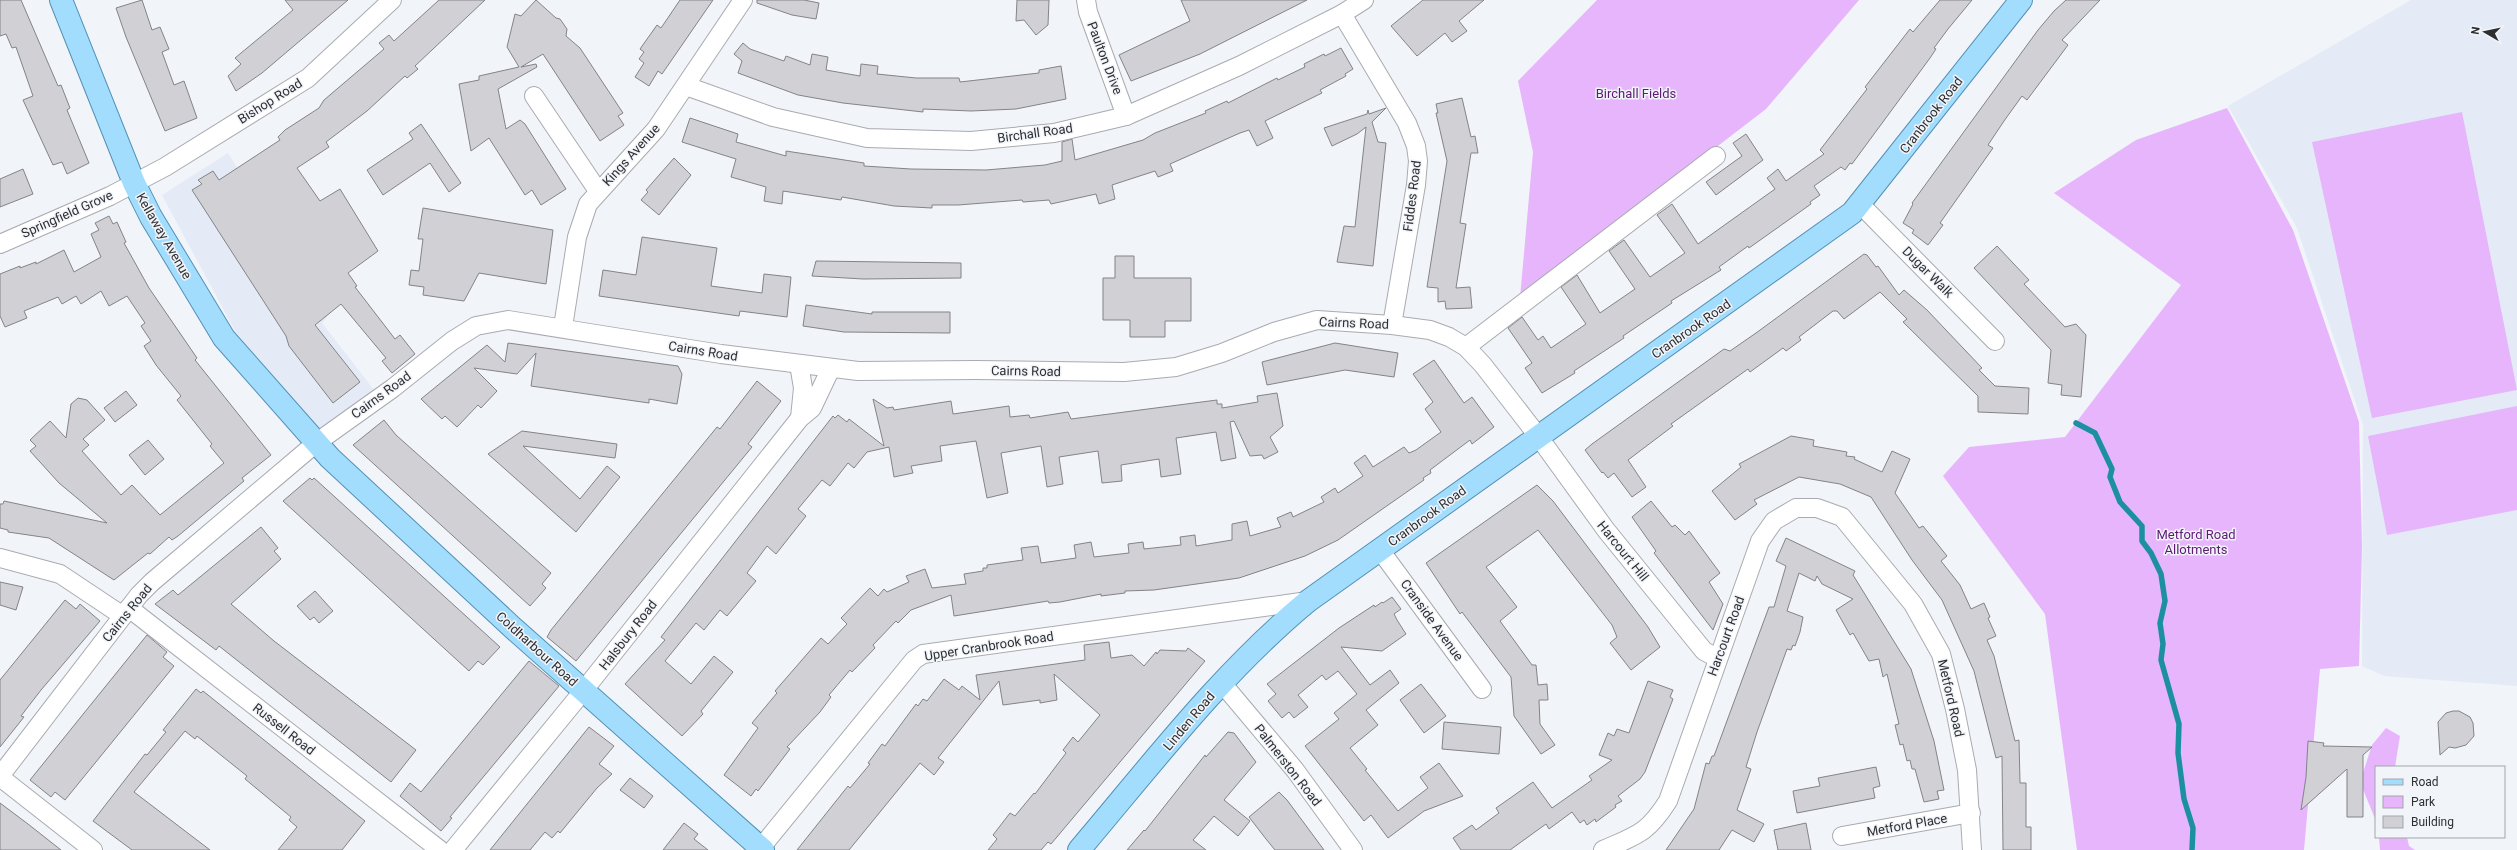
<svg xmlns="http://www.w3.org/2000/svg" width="2517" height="850" viewBox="0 0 2517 850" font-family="Roboto,sans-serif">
  <rect width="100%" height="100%" fill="#f1f4f9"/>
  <g fill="#e4ebf7">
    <path d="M2411,0H2517V686L2384,676L2362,666L2363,425L2297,228L2228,106Z"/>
    <path d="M228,153L329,315L322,323L378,395L321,439L235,331L162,195Z"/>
  </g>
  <g fill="#e7b5fc">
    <path d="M1597,0H1859L1766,109L1520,298L1533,152L1518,81Z"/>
    <path d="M2227,108L2293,230L2359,422L2362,546L2359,666L2320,669L2304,850H2077L2045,614L1943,476L1969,447L2065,437L2181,285L2054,193L2136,140Z"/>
    <path d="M2462,112L2517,390L2372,418L2312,142Z"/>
    <path d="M2517,406V510L2387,535L2368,436Z"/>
    <path d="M2386,728L2400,736L2395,767H2376V821L2360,782L2372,745Z"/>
    <path d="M2379,837H2407L2409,846L2415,850H2380Z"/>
  </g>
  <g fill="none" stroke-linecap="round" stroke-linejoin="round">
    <path stroke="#1c90a0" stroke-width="5.5" d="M2076,423L2095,433L2112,469L2110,477L2120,502L2142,526V541L2151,553L2161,574L2165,601L2160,623L2163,644L2161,660L2179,724L2178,753L2184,799L2193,828L2192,850"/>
  </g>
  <g fill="#d0d0d5" stroke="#838388">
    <path d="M0,0H21L58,86L61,85L70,108L67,110L89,163L67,174L62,162L53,165L23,100L33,96L16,47L12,48L6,34L0,36Z"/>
    <path d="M142,0L152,30L160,27L169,49L162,52L174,85L184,81L197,118L165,131L126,37L116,8Z"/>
    <path d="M285,0H348L262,73L236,91L228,76L241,64L235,58L293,10Z"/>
    <path d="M439,0H485L415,66L418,69L407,78L405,76L367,111L326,142L329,147L297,168L320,201L340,189L378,251L348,273L357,286L355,287L395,339L400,335L415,354L392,373L382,361L386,358L341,304L315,325L360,382L333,403L289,346L286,336L192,190L202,184L198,180L213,171L219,180L280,140L278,137L285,130L319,108L324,100L384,49L379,43L389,35L394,41Z"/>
    <path d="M536,0L556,18L560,19L567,29L566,36L580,48L623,113L618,116L624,125L600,141L543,54L521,67L536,64L537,67L498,89L506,129L520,120L525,124L566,189L541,205L532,190L525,195L489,138L471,151L459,84L479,80V76L519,67L507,47L515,14L521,16Z"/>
    <path d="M680,0H713L662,74L658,71L649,86L635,77L644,63L639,59L644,52L640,49L657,25L661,28Z"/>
    <path d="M757,0H804L819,3L816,19L792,15L757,3Z"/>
    <path d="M1017,0H1049L1048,25L1036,35L1024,20L1016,21Z"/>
    <path d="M1181,0H1307L1200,54L1131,81L1119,55L1190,21Z"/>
    <path d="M1423,0H1484L1459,21L1467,31L1452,42L1445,33L1417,56L1391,26Z"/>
    <path d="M1940,0H1972L1948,29L1934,48L1936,49L1930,58L1852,164L1850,163L1845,170L1841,167L1814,186L1820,195L1810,202L1811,204L1749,248L1748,246L1719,267L1721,270L1671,301L1672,303L1623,336L1624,338L1574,371L1575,373L1542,393L1525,368L1532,363L1508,328L1522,317L1538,340L1543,336L1551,348L1586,324L1561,287L1577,275L1600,313L1635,289L1609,251L1624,240L1650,277L1685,253L1657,215L1672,204L1698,244L1775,189L1767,178L1778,169L1786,181L1824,154L1820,150L1867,89L1865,87L1910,29L1913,32Z"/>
    <path d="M2066,0H2100L2062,40L2068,45L2027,100L2022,96L2004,121L1988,145L1993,148L1940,223L1943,225L1928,245L1912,233L1914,230L1903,223L1913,204L1912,203L2038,30L2054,11Z"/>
    <path d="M743,43L750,49L784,61L786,56L810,65L812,54L828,57L826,70L860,76L861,64L878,66L877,74L916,78H959L960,82L1039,73V70L1061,66L1066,99L1016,109L971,111L923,109V112L843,103L798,95L738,73L742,61L734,54Z"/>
    <path d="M1341,48L1353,69L1345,74L1346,76L1320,90L1322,93L1265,121L1273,138L1257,146L1249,130L1240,133L1170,164L1173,171L1158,177L1155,171L1112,185L1115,199L1099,204L1096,194L1051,204L1049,200L1023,202L1022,200L958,205H932V208L894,206L842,197L841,200L783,191L782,204L764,201L766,187L731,177L736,159L682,142L690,118L738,134L736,142L786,156V151L864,163V166L911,169L986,170L1045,165L1062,161V142L1072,139L1075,160L1143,140L1155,133L1206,113L1205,111L1227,101L1228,103L1277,78L1278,80L1305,67L1304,64L1324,54L1325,56Z"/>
    <path d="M1462,98L1471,137L1475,136L1478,153H1471L1460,223L1466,224L1456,288L1470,287L1472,308L1446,309L1445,301L1438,302V288L1427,287L1447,161L1436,113H1438L1436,104Z"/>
    <path d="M1386,108L1372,122L1378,142L1386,143L1373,266L1337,262L1344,226L1355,227L1366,127L1357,134L1332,146L1324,128L1367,114L1368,110L1369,114Z"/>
    <path d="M421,124L461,183L449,192L430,163L383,195L367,170L413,139L409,133Z"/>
    <path d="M1746,134L1763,160L1716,195L1706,182L1742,156L1733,143Z"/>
    <path d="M674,158L691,175L659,215L641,200L648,192L646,190Z"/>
    <path d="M23,169L33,194L0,207V179Z"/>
    <path d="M423,208L553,230L546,284L479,273L464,301L423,295L424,287L409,285L411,270L419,271L423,239H418Z"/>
    <path d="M109,216L113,224L117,222L126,242L124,243L149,288L197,358L195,360L271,455L242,478L244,481L178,536L172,540L169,537L150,554L148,553L114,580L49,538L8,532V530L0,528V504H3L4,501L107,523L59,483L30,451L36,446L30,440L50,421L66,438L71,404L78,398L87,400L105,420L83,439L89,445L82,451L121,495L132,485L160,515L224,463L210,446L212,444L177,400L181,396L156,365L144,346L151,341L141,326L145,323L127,296L109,306L101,291L81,304L76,296L62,304L58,297L24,311L27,318L5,327L0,316V274L20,266V268L36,262V264L64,250L74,272L101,257L91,234L99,230L95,223Z"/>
    <path d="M642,237L717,248L711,286L762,293L764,274L791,277L787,317L740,311L739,316L599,296L603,270L636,275Z"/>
    <path d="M1997,246L2029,280L2024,284L2065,327L2076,324L2086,335L2081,397L2061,395L2062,385L2048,383L2051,350L1974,268Z"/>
    <path d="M1864,254L1867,255L1876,267L1878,266L1899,295L1904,290L1927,310L1982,368L1979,370L1995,386L2029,388L2028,414L1978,412V396L1903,322L1907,319L1880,292L1844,319L1837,311H1833L1799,337L1801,340L1786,351L1783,348L1750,372L1748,369L1671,424L1673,426L1628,460L1646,487L1632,497L1614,473L1608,478L1603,472L1602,473L1585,450L1592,444L1724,349L1730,351L1756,333Z"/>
    <path d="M1115,256H1134V278H1191V321H1165V337H1130V320H1103V278H1115Z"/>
    <path d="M816,261L961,263V278L863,279L812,276Z"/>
    <path d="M806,305L872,314V312H950V333L844,332L803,326Z"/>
    <path d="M508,343L678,366L682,374L677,404L649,399V403L531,386L536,353L517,374L474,368L497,391L481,408L478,405L457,427L445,416L442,419L421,399L487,345L505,362Z"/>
    <path d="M1335,343L1398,353L1394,377L1345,370L1267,385L1262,362Z"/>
    <path d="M1434,360L1464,403L1472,397L1494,427L1472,444L1470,440L1430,470L1431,473L1423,478L1424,480L1338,540L1305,556L1239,578L1154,590L1125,591V593L1101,596V594L1060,602L1049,603L1048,601L954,616L951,595L911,610L898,623L896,621L873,645L875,648L852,672L850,670L829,695L831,697L820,712L787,747L790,749L758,791L756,789L751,796L724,775L758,728L752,723L777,693L775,691L821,638L828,644L847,624L841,618L870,588L878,596L884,589L887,592L909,582L906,576L925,569L932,588L966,584L964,574L983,571V568H987V565L1023,560L1021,548L1038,546L1041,563L1076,558L1074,545L1091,542L1094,557L1129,553L1128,544L1143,542L1144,549L1181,545L1180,537L1195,535L1196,546L1232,540V524L1247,521L1250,536L1281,527L1277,518L1291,512L1293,517L1324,502L1321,497L1335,488L1338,493L1363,476L1354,463L1365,455L1373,467L1404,447L1409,453L1416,450L1441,432L1425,409L1433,402L1413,374Z"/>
    <path d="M757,381L781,401L748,444L752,447L576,661L547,637L551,630L717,427L720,429Z"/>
    <path d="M126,391L137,405L115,422L104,408Z"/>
    <path d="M1277,393L1283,426L1270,437L1278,452L1264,459L1262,455L1250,456L1234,421L1230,422L1236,458L1221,461L1216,432L1176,438L1181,474L1161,477L1159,459L1121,465L1122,481L1102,483L1098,451L1059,457L1063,484L1047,487L1041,446L1001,453L1008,493L987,498L976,441L940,446L942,461L911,466L913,473L894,477L889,447L867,452L854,468L848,463L830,486L822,480L798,509L806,516L776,554L767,546L747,573L756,581L746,593L727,616L720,610L704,630L696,623L665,661L691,684L714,656L733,672L701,711L703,714L682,736L625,684L665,640L661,637L833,416L835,418L838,415L847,422L849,419L884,446L873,399L887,408L893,407L894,410L951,401L953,414L1009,406L1010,417L1029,415L1030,418L1068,412L1071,419L1217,400V404H1222V408L1258,402L1257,396Z"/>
    <path d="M384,420L396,435L551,573L542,584L546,588L530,606L353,445Z"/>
    <path d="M522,431L617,444L615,458L523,446L580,499L607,466L620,477L576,532L488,454Z"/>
    <path d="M1791,436L1814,440L1813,446L1847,452L1846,456L1855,457L1854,459L1882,472L1892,451L1910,459L1895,493L1919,528L1923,526L1947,556L1941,561L1960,585L1971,609L1984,603L1990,617L1988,618L1996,636L1987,640L1994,656L2015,741L2019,740L2020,783H2026V827H2031V850H2003L2002,756L1996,758L1974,671L1942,600L1912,560L1871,497L1840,484L1799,477L1754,500L1757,504L1735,520L1712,491L1741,467L1739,464Z"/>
    <path d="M148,440L164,459L145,475L129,455Z"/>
    <path d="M310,478L312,480L314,478L500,647L483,665L478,661L469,671L283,501Z"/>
    <path d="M1537,485L1553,501L1648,627L1660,647L1631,670L1610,643L1617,637L1612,625L1538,530L1486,567L1517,607L1500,621L1532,665H1536L1538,685L1547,684L1548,700H1539L1540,724L1555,745L1541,754L1514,716L1511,677L1462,612L1460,614L1426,563Z"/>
    <path d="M1651,501L1672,527L1675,525L1685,535L1689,531L1720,573L1709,582L1723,604L1713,630L1654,553L1656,551L1632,517Z"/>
    <path d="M261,527L278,548L274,551L281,559L231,604L274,641L416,750L391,782L219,646L216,650L155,604L173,590L178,595Z"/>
    <path d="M1786,538L1855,571L1853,575L1911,669L1934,741L1944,790L1937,791L1939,799L1924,802L1915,769H1912L1910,760L1907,761L1903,744L1900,745L1895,725L1899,724L1887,674L1883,677L1879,659L1869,661L1853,633L1850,635L1836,610L1853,599L1822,584L1817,576L1815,581L1799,573L1787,611L1803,617L1800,632L1795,646L1793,645L1791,650L1787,649L1757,732L1746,767L1751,769L1737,810L1764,824L1754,842L1732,830L1719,850H1666L1694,809L1706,763L1709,764L1712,756H1714L1769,607H1774L1786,566L1776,561Z"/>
    <path d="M0,582L23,587L16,610L0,605Z"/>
    <path d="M315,591L333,611L319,623L314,617L310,620L297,606Z"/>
    <path d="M1392,597L1401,609L1394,614L1397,620L1406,634L1382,651L1341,647L1370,685L1390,670L1399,683L1366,710L1378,725L1350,748L1367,769L1365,770L1398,811L1428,788L1420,777L1439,763L1463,796L1424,811L1388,838L1371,815L1364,821L1305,746L1339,719L1334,713L1357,694L1338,671L1326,680L1322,675L1298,695L1308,707L1294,718L1289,712L1282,718L1268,701L1276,694L1267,684L1339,628L1374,605L1375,607L1382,602L1383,603Z"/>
    <path d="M65,600L76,609L80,604L100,621L41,690L21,716L24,717L0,747V680Z"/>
    <path d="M147,635L167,652L163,657L174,666L65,800L55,792L51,797L30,780Z"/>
    <path d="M1109,642L1111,658L1132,655L1144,666L1156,652L1157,654L1160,650L1186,651L1188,648L1205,661L1051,844L1048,842L1041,850H988L997,839L993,835L1010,813L1015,816L1034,793L1035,794L1066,753L1063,750L1073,737L1078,742L1100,715L1054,674L1057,700L1040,703V700L1003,705L999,681L938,758L944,762L934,775L920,763L849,850H797L848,786L850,788L870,764L868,763L882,744L885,746L916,704L918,706L923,699L927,701L944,679L959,690L962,686L980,700L976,675L1085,660L1084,645Z"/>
    <path d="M529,661L559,686L450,817L452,818L441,831L400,796L410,783L421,792Z"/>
    <path d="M1648,681L1673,690L1670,697L1673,699L1645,772L1640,779L1618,796L1622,801L1615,805L1616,807L1596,822L1595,819L1587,825L1584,820L1580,823L1572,812L1549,829L1546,824L1510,850H1461L1453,838L1472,825L1476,830L1499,813L1496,808L1533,782L1552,808L1592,780L1589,776L1612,760L1599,755L1608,733L1614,736L1617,729L1629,733Z"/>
    <path d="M1421,684L1446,716L1424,733L1400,700Z"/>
    <path d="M196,689L201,693L203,691L365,821L342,850H278L297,827L289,820L291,817L245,779L247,776L197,736L195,739L185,731L134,792L210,850H132L93,821L145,754L147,755L166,732L163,730Z"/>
    <path d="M2453,711H2459L2470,717L2473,723L2474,736L2466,745L2455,748L2449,747L2440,755L2438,722L2446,713Z"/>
    <path d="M1444,722L1501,727L1499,754L1442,749Z"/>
    <path d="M589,727L614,746L599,764L612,774L597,788L560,833L558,831L552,838L545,832L530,850H490Z"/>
    <path d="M1228,732L1234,733L1256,762L1224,800L1250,821L1238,836L1214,816L1193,840L1206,850H1127L1144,830L1145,831L1205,755L1206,757Z"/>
    <path d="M2308,741L2324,743L2323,746L2372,747L2363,755V817H2347V769L2301,810L2306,777Z"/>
    <path d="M1876,767L1880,786L1873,788L1875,798L1797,813L1793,791L1820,786L1818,778Z"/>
    <path d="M630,778L653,796L644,808L620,790Z"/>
    <path d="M1279,792L1287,800L1324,850H1275L1266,839L1249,817Z"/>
    <path d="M0,803L28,824L61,850H0Z"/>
    <path d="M684,823L698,834L694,839L708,850H663Z"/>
    <path d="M1806,823L1811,850H1778L1774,830Z"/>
  </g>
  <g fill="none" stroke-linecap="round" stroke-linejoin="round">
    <defs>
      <g id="minor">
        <path d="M1086,0L1088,12L1126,116"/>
        <path d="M1342,14L1407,123L1416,146L1418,161L1416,185L1392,325"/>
        <path d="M686,86L773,117L867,138L971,141L1054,133L1126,116L1239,66L1342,14L1364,0"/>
        <path d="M534,96L598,191"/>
        <path d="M1861,205L1995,341"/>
        <path d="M0,244L110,196L165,167L308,78L392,0"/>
        <path d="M563,327L577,237L588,204L656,129L743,0"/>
        <path d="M1466,347L1716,156"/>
        <path d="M799,364L803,388L800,418"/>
        <path d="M1380,550L1482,689"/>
        <path d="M0,558L60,574L123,616"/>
        <path d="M129,608L440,850"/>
        <path d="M1221,682L1295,770L1353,850"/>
        <path d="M0,776L139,595L152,582L316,443L393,388L452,341L476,326L508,320L721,354L858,371L975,370L1124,372L1176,367L1222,353L1274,332L1317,320L1392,325L1430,330L1449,337L1466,347L1483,365L1538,436L1606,530L1704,651L1717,658"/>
        <path d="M0,777L93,850"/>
        <path d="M1842,836L1971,813"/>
        <path d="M453,850L584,690L800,418L812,408L831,368"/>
        <path d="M759,850L914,660L923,654L1308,601"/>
        <path d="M1603,850C1637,835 1647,834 1668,801L1760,541L1774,521L1796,508H1817L1842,517L1913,604L1941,654L1955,709L1967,770L1972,850"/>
      </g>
      <g id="major">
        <path d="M61,0L134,183L151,217L224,338L330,458L513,628L763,850"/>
        <path d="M1079,850C1152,764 1221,673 1308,601L1852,213L2021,0"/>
      </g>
    </defs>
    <use href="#minor" stroke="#a9abb0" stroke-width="20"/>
    <use href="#major" stroke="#5291b6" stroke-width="24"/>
    <use href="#minor" stroke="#fff" stroke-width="18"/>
    <use href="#major" stroke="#a3ddfe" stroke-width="22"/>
  </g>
  <g text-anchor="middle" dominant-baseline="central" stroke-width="3" stroke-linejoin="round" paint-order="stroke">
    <g font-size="13" fill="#2e2f31" stroke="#f1f4f9">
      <text transform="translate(1105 58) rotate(69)">Paulton Drive</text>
      <text transform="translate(270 101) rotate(-32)">Bishop Road</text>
      <text transform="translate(1931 115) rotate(-52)">Cranbrook Road</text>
      <text transform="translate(1035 133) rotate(-8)">Birchall Road</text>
      <text transform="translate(631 155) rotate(-48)">Kings Avenue</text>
      <text transform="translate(1412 196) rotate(-83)">Fiddes Road</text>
      <text transform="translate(67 214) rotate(-24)">Springfield Grove</text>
      <text transform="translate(164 236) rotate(60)">Kellaway Avenue</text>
      <text transform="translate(1928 272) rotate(45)">Dugar Walk</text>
      <text transform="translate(1354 323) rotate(2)">Cairns Road</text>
      <text transform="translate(1691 329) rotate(-35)">Cranbrook Road</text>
      <text transform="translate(703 351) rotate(9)">Cairns Road</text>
      <text transform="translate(1026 371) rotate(1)">Cairns Road</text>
      <text transform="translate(381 395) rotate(-36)">Cairns Road</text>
      <text transform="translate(1427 516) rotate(-36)">Cranbrook Road</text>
      <text transform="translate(1623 551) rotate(51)">Harcourt Hill</text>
      <text transform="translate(127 613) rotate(-51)">Cairns Road</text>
      <text transform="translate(1432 620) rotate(54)">Cranside Avenue</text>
      <text transform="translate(628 635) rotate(-52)">Halsbury Road</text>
      <text transform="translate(1726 636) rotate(-70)">Harcourt Road</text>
      <text transform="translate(989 646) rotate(-9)">Upper Cranbrook Road</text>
      <text transform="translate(537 649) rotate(42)">Coldharbour Road</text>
      <text transform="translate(1951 698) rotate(77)">Metford Road</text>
      <text transform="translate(1189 721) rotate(-50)">Linden Road</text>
      <text transform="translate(284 729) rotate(38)">Russell Road</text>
      <text transform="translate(1288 765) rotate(52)">Palmerston Road</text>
      <text transform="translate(1907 825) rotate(-10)">Metford Place</text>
    </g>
    <g font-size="13" fill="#5d1974" stroke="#f1f4f9">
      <text x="1636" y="93">Birchall Fields</text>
      <text x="2196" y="534">Metford Road<tspan x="2196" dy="15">Allotments</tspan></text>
    </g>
  </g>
  <rect x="2375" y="766" width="130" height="72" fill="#f1f4f9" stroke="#a3a5a9"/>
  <rect x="2383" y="779" width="20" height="6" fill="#a3ddfe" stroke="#a3a5a9"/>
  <text x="2411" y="786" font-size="12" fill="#2e2f31">Road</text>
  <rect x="2383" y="796" width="20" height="12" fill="#e7b5fc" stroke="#a3a5a9"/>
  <text x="2411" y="806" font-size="12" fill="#2e2f31">Park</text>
  <rect x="2383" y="816" width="20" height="12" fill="#d0d0d5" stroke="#a3a5a9"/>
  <text x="2411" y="826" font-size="12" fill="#2e2f31">Building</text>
  <g transform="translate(2485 32) rotate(279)" stroke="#f1f4f9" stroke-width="3" paint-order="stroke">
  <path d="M0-3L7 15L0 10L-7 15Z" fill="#2e2f31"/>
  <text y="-6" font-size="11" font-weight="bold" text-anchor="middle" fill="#2e2f31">N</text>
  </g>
</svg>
